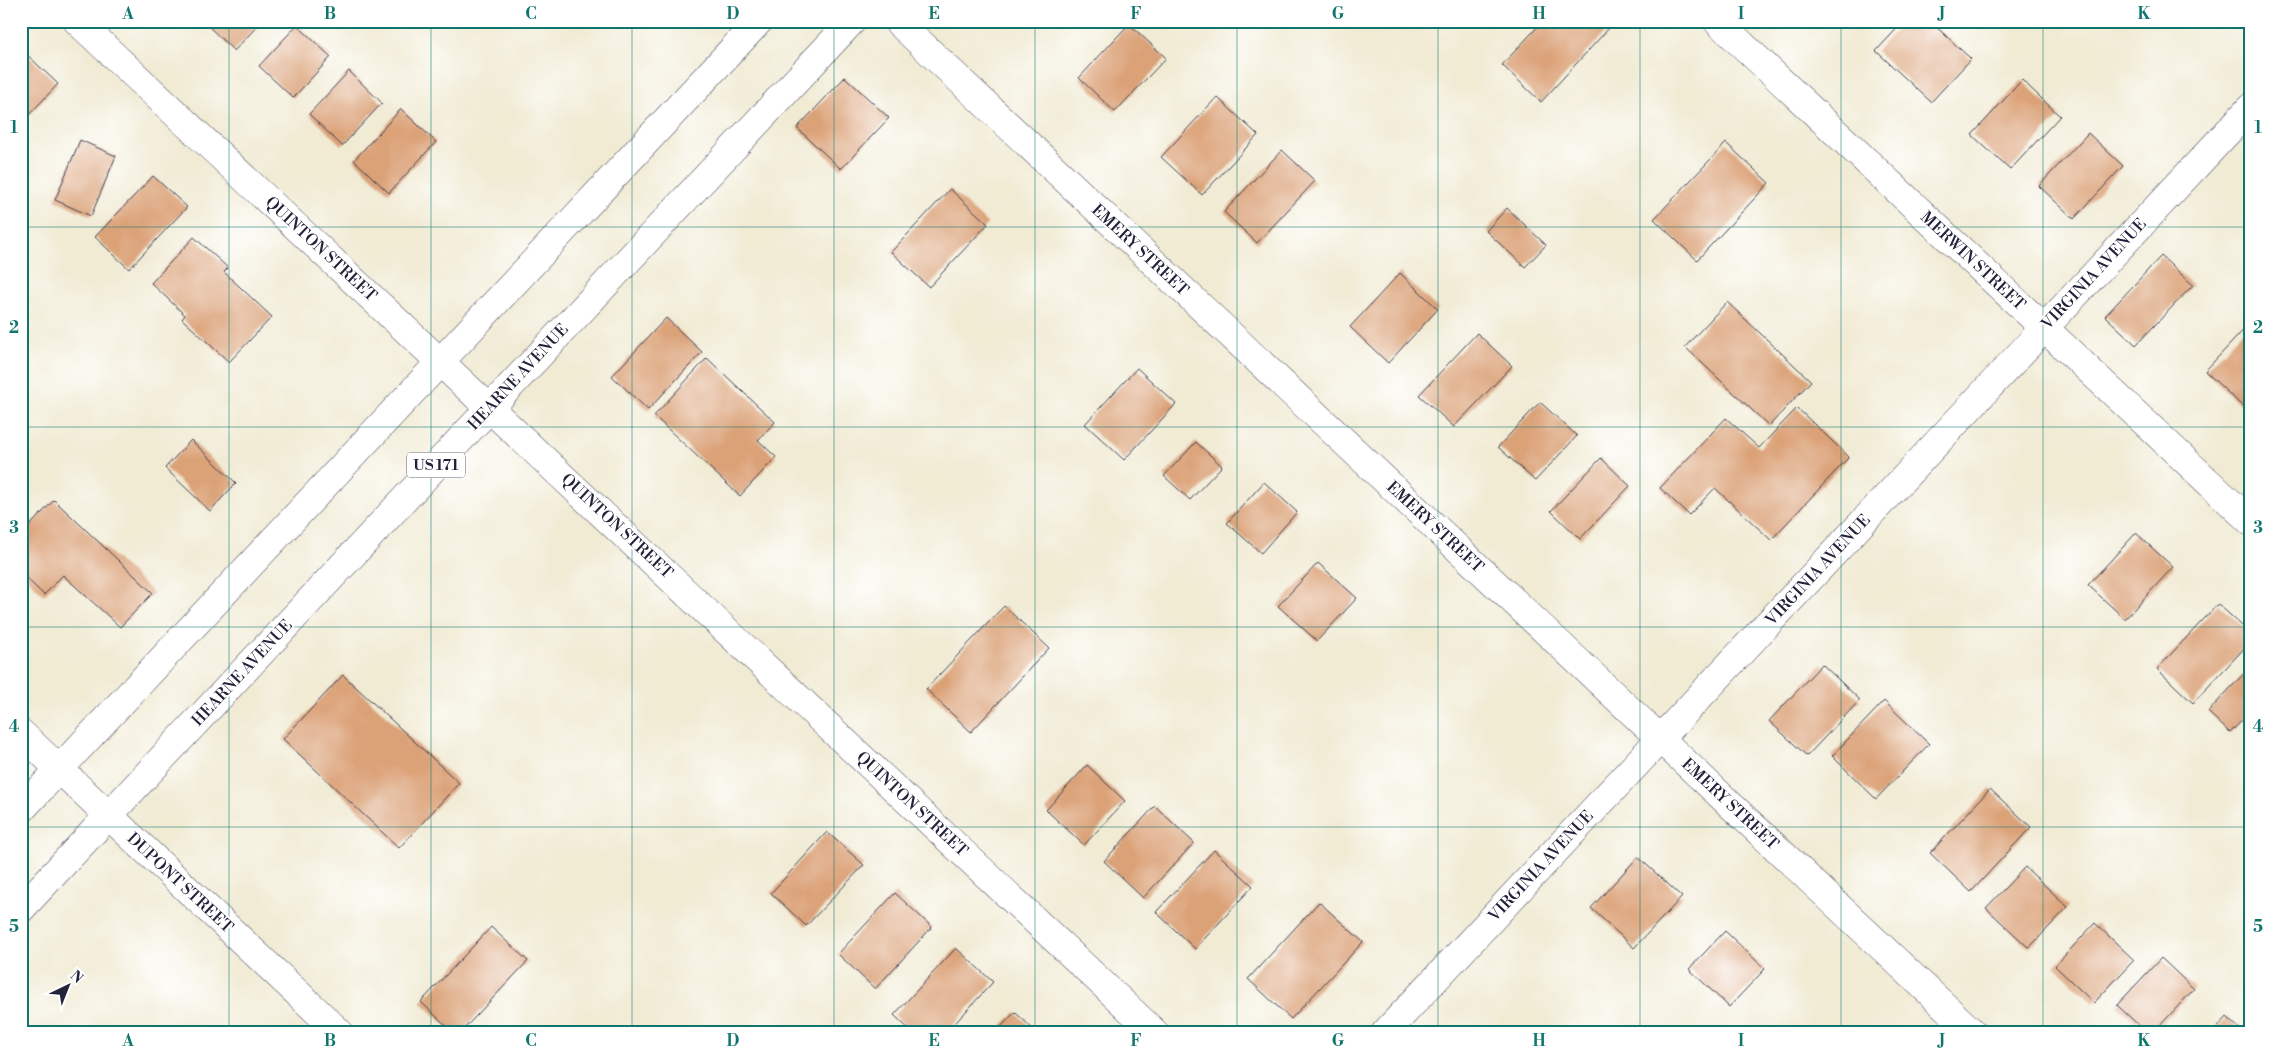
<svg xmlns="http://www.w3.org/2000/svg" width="2272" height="1054" viewBox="0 0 2272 1054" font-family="'Libre Bodoni',serif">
  <rect width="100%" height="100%" fill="#fff"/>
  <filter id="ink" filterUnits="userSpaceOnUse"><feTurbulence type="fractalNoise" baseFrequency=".02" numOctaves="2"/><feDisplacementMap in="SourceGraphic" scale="10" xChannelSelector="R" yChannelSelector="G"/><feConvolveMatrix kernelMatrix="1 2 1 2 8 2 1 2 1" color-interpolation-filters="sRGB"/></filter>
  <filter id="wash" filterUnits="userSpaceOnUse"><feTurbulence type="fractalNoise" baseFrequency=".0096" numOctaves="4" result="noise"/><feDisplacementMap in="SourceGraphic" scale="20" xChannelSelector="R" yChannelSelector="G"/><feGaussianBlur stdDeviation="1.12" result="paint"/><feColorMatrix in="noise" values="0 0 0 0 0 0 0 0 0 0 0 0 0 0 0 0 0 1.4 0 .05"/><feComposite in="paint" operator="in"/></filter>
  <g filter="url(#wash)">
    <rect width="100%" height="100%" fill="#f1ebd4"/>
    <g id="blocks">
      <g fill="#dba278">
        <path d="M203,21H262L234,51Z"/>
        <path d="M1543,21H1604L1610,27L1541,102L1502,65Z"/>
        <path d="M1904,21H1930L1971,59L1931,102L1876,51Z"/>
        <path d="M1129,24L1166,58L1115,112L1079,78Z"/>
        <path d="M297,25L331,57L293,98L259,66Z"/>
        <path d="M21,49L58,84L27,117L21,112Z"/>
        <path d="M349,71L382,103L342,146L309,114Z"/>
        <path d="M845,77L889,118L841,169L797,128Z"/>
        <path d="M2022,80L2060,116L2010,170L1972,135Z"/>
        <path d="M1217,97L1258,135L1202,195L1161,157Z"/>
        <path d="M401,109L436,142L389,193L354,160Z"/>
        <path d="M2088,133L2123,166L2074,219L2039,186Z"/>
        <path d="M80,140L116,156L91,216L55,200Z"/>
        <path d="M1726,143L1769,183L1697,260L1654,219Z"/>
        <path d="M1282,150L1315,181L1257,243L1224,212Z"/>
        <path d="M153,176L187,207L129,269L95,237Z"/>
        <path d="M950,189L988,224L929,287L891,252Z"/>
        <path d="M1507,208L1546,245L1525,267L1486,231Z"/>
        <path d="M194,237L228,268L224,272L272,317L229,362L182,319L185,315L151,283Z"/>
        <path d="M2161,256L2193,285L2136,345L2105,316Z"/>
        <path d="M1400,273L1438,309L1388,363L1350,327Z"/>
        <path d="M1727,302L1811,381L1769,426L1685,347Z"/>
        <path d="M666,318L702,352L648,410L612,376Z"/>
        <path d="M2251,322V396L2242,406L2205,371Z"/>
        <path d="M1477,333L1512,366L1454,427L1419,395Z"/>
        <path d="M707,358L775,422L758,440L776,457L740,496L654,416Z"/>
        <path d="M1137,368L1176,404L1124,460L1085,424Z"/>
        <path d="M1540,402L1577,436L1535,481L1498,447Z"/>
        <path d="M1797,408L1849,457L1771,540L1715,488L1689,515L1660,488L1726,418L1759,448Z"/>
        <path d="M191,440L236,483L210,511L165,468Z"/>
        <path d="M1196,442L1222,466L1190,500L1164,476Z"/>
        <path d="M1601,458L1630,486L1580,539L1551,511Z"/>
        <path d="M1264,482L1297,512L1261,553L1227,523Z"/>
        <path d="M54,500L153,593L120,627L63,575L44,595L21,573V535Z"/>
        <path d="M2136,533L2173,567L2125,619L2088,585Z"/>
        <path d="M1318,563L1357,598L1317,641L1278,606Z"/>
        <path d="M2218,604L2251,634V641L2193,703L2157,669Z"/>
        <path d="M1004,606L1049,648L971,732L926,689Z"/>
        <path d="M1822,664L1860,700L1807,756L1769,721Z"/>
        <path d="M2251,666V711L2230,733L2208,712Z"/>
        <path d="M343,675L459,783L399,848L283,739Z"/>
        <path d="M1884,701L1929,744L1876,799L1832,756Z"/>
        <path d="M1087,765L1125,801L1084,845L1046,810Z"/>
        <path d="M1990,789L2031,827L1971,892L1930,853Z"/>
        <path d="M1155,806L1194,843L1143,898L1104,861Z"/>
        <path d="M827,832L864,865L806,926L771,893Z"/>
        <path d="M1214,850L1253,886L1195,949L1156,912Z"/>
        <path d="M1638,857L1682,897L1634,948L1591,908Z"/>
        <path d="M2025,867L2068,907L2029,948L1986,908Z"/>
        <path d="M895,893L932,927L875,989L838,954Z"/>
        <path d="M1319,902L1363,942L1291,1019L1248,979Z"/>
        <path d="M2095,923L2134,960L2094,1003L2055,966Z"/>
        <path d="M491,927L528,961L460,1033H454L421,1002Z"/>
        <path d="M1725,931L1765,969L1729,1007L1689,969Z"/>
        <path d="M956,948L993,982L946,1033H913L894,1015Z"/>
        <path d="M2161,958L2194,989L2153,1033H2147L2117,1005Z"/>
        <path d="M1015,1012L1037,1033H995Z"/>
        <path d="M2227,1017L2244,1033H2213Z"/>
      </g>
    </g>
  </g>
  <g filter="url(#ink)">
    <use href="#blocks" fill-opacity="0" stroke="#414052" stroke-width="1"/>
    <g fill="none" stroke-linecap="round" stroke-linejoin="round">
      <defs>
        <g id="minor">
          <path d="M77,21L1155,1033"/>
          <path d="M897,21L1973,1033"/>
          <path d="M1717,21L2251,522"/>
          <path d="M21,733L340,1033"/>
          <path d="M1385,1033L2251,107"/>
        </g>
        <g id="major">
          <path d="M21,810L759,21"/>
          <path d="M21,909L852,21"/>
        </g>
      </defs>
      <use href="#minor" stroke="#414052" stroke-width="29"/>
      <use href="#major" stroke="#414052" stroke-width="29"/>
      <use href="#minor" stroke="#fff" stroke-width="28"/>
      <use href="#major" stroke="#fff" stroke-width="28"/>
    </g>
  </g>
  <path fill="none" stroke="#0f766e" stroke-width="1" stroke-opacity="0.55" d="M229,21V1033M431,21V1033M632,21V1033M834,21V1033M1035,21V1033M1237,21V1033M1438,21V1033M1640,21V1033M1841,21V1033M2043,21V1033M21,227H2251M21,427H2251M21,627H2251M21,827H2251"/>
  <g text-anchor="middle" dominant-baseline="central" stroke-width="4" stroke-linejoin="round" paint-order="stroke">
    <rect fill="#fff" stroke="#646476" stroke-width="1" x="407" y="452.5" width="58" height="25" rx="4"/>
    <g font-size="15" font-weight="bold" fill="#22223b">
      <text x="436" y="465">US 171</text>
    </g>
    <g font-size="16" fill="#22223b" stroke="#fff">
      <text transform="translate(321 249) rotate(43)">QUINTON STREET</text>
      <text transform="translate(1140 250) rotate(43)">EMERY STREET</text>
      <text transform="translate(1973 261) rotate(43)">MERWIN STREET</text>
      <text transform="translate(2094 274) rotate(-47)">VIRGINIA AVENUE</text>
      <text transform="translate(518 377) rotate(-47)">HEARNE AVENUE</text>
      <text transform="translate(617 526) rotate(43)">QUINTON STREET</text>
      <text transform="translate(1435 527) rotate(43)">EMERY STREET</text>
      <text transform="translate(1818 570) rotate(-47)">VIRGINIA AVENUE</text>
      <text transform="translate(242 673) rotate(-47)">HEARNE AVENUE</text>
      <text transform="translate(912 804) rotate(43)">QUINTON STREET</text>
      <text transform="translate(1730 804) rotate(43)">EMERY STREET</text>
      <text transform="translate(1541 866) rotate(-47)">VIRGINIA AVENUE</text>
      <text transform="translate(180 883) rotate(43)">DUPONT STREET</text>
    </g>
  </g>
  <rect width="2272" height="1054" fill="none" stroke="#fff" stroke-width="55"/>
  <g transform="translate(68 986) rotate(43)" stroke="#ffffff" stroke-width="4" paint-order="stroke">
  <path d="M0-4L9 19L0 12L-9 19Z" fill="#22223b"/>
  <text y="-8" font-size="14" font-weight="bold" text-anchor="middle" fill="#22223b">N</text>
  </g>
  <rect x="28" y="28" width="2216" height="998" fill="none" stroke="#0f766e" stroke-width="2"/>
  <g font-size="16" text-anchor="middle" font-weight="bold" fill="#0f766e">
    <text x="128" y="19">A</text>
    <text x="330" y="19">B</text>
    <text x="531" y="19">C</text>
    <text x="733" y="19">D</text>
    <text x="934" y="19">E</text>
    <text x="1136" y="19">F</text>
    <text x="1338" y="19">G</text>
    <text x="1539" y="19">H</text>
    <text x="1741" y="19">I</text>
    <text x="1942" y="19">J</text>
    <text x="2144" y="19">K</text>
    <text x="14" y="133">1</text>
    <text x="2258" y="133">1</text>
    <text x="14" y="333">2</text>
    <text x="2258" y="333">2</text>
    <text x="14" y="533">3</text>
    <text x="2258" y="533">3</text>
    <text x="14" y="732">4</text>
    <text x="2258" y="732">4</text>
    <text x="14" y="932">5</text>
    <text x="2258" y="932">5</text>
    <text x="128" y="1046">A</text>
    <text x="330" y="1046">B</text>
    <text x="531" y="1046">C</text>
    <text x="733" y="1046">D</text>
    <text x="934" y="1046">E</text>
    <text x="1136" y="1046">F</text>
    <text x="1338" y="1046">G</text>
    <text x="1539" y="1046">H</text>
    <text x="1741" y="1046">I</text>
    <text x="1942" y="1046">J</text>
    <text x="2144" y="1046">K</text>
  </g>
</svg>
